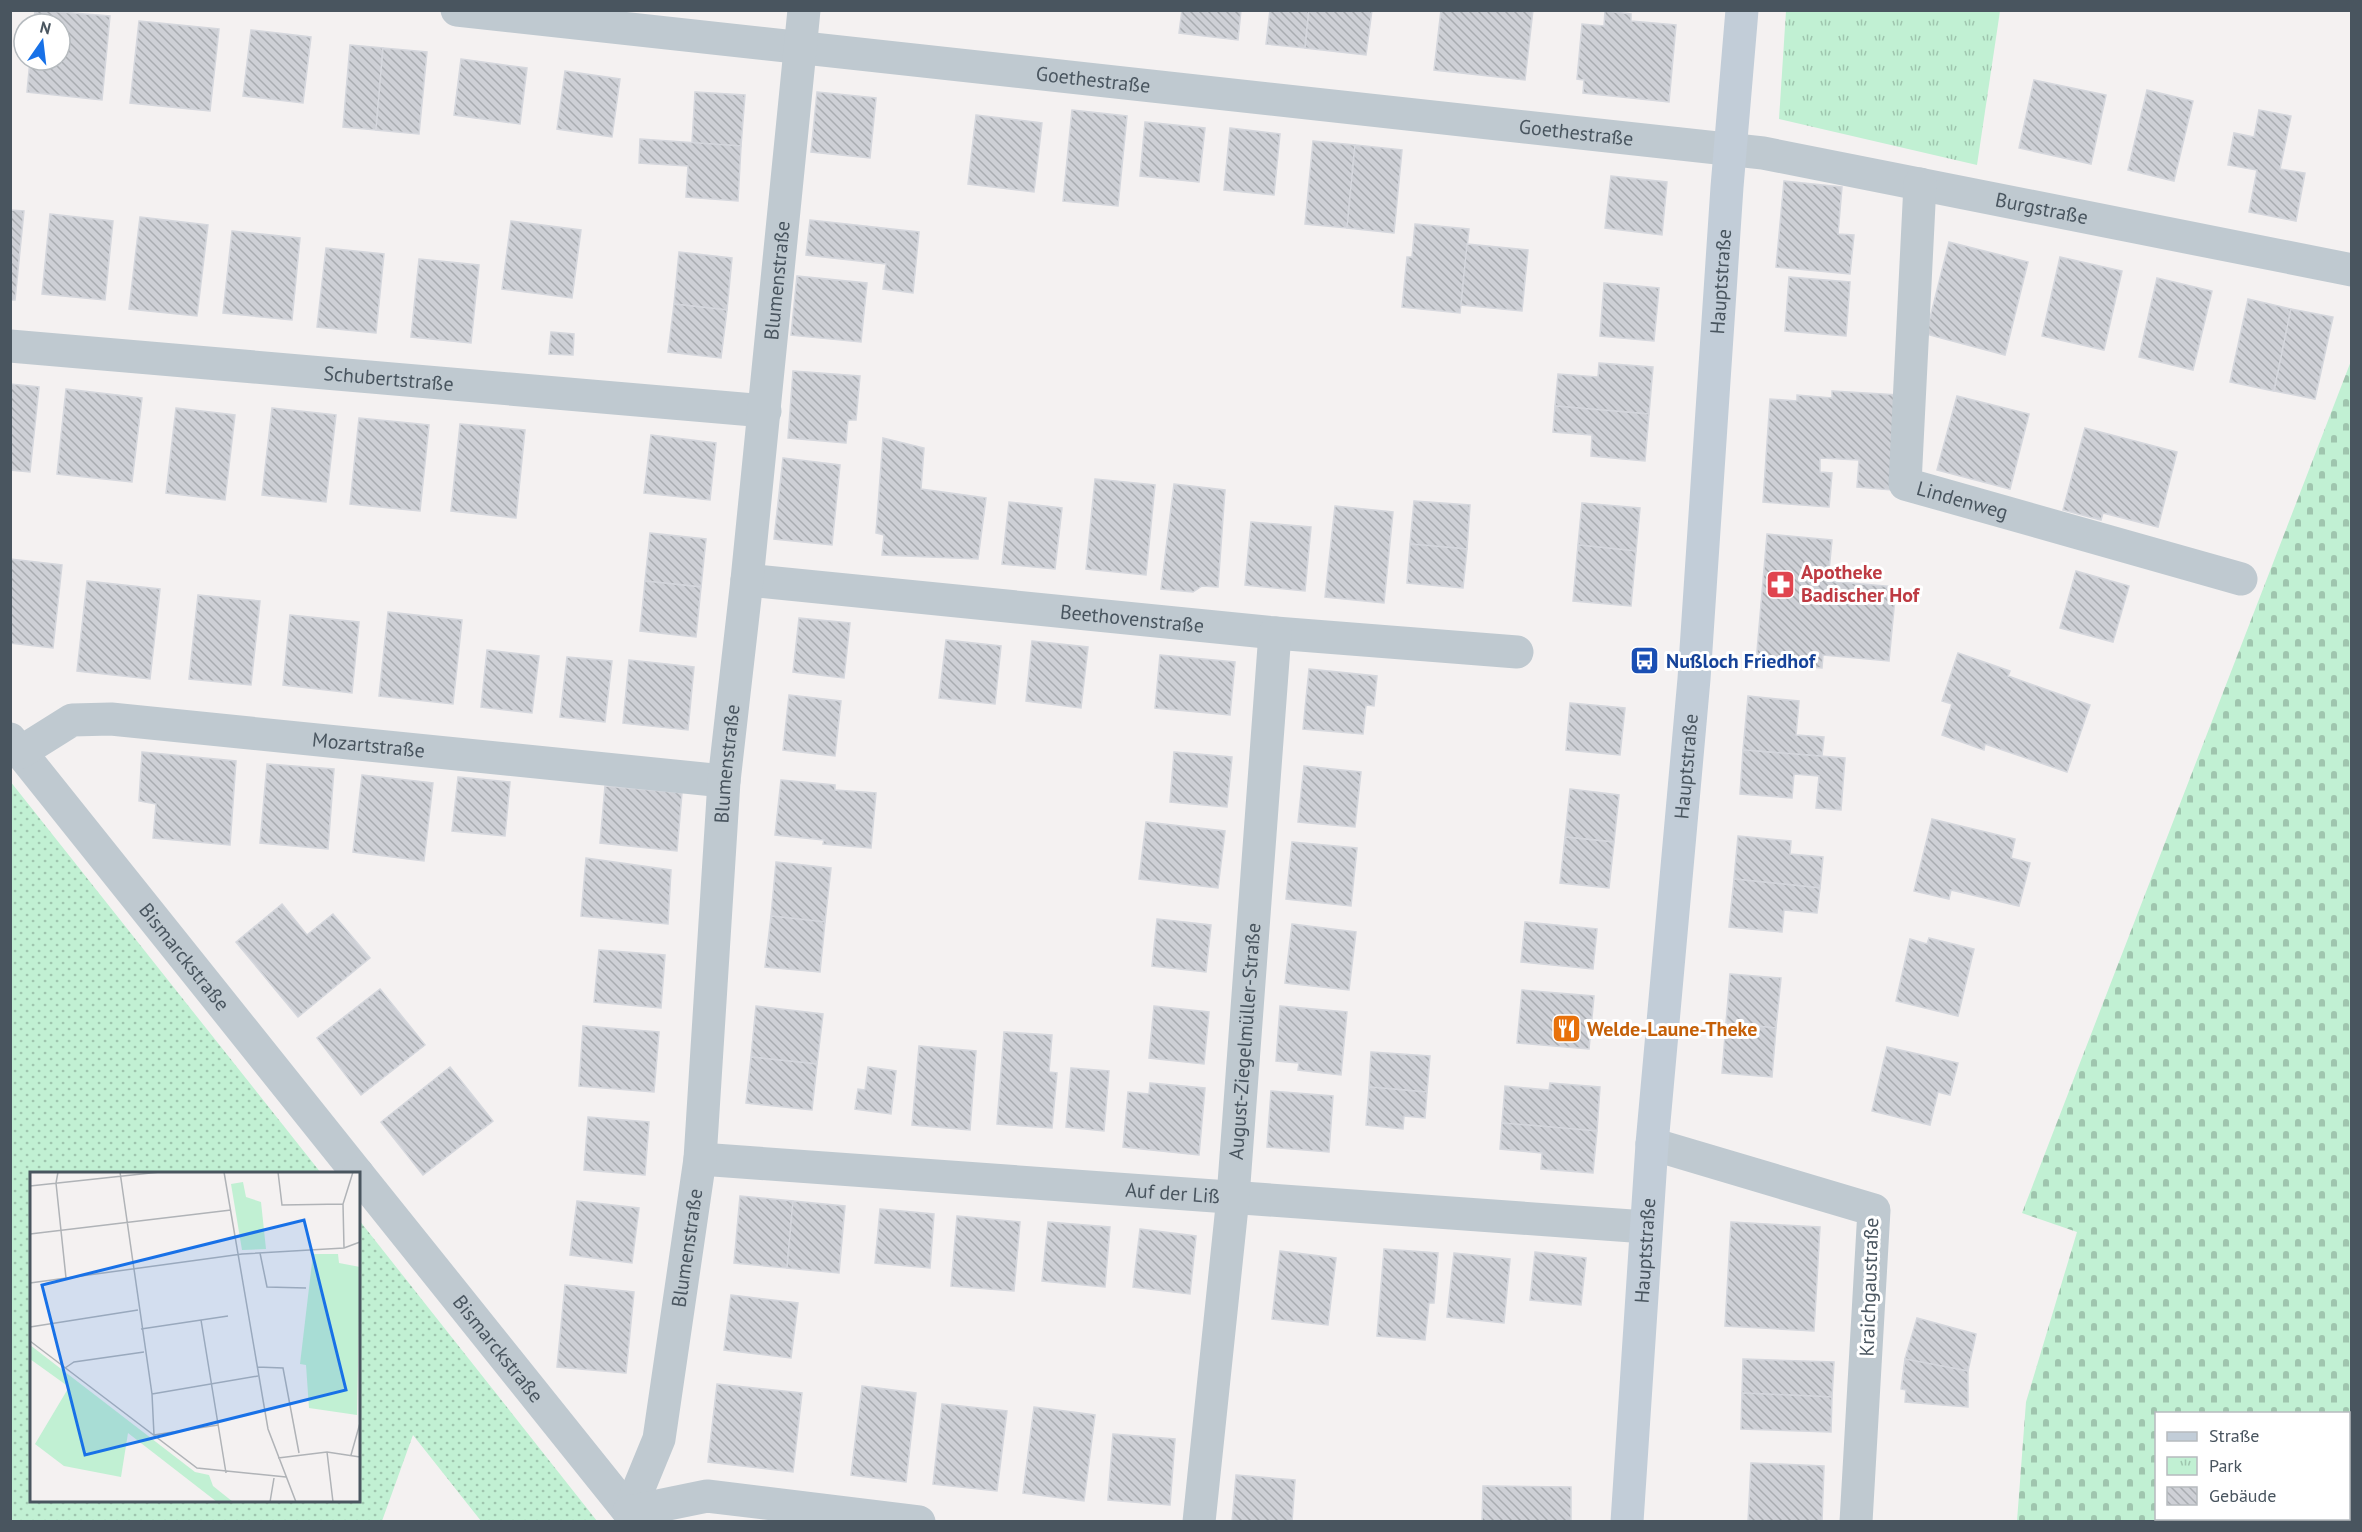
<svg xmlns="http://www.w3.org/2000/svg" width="2362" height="1532" viewBox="0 0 2362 1532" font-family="'PT Sans',sans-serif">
  <defs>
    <pattern id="grass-dots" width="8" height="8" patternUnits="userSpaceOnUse" patternTransform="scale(1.5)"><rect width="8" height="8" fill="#c1f0d3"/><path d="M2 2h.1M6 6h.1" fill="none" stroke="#9fc5ae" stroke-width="1.8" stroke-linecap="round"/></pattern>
    <pattern id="cemetery-stones" width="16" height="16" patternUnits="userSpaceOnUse" patternTransform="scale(1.5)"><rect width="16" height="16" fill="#c1f0d3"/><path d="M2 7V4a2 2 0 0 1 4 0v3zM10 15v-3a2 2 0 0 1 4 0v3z" fill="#9fc5ae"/></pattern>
    <pattern id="park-tufts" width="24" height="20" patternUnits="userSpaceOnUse" patternTransform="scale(1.5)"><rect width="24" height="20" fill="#c1f0d3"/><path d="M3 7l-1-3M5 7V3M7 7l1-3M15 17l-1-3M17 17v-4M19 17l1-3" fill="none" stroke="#9fc5ae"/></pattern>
    <pattern id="building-back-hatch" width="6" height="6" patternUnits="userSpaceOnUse" patternTransform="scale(1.5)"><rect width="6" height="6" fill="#ced0d6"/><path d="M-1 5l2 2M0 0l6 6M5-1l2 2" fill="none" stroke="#a9acb1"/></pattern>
  </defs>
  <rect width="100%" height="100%" fill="#f4f1f1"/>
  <path fill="url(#grass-dots)" d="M10,781L321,1173L32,1174V1500H358L359,1220L597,1521H481L413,1435L382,1521H11Z"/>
  <path fill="url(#cemetery-stones)" fill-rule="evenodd" d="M2351,361V1521H2017L2026,1402L2077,1232L2022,1213ZM2156,1414H2348V1518H2156Z"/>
  <path fill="url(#park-tufts)" d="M1786,11H2000L1977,165L1779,119Z"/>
  <g fill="url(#building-back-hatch)" stroke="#d5d7dd" stroke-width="1.5">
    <path d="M35,10L110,16L102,100L27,92L30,60H60V24H34Z"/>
    <path d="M1182,10H1241L1238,40L1179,33Z"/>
    <path d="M1270,10H1309L1305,48L1266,44Z"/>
    <path d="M1309,10H1372L1366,55L1305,48Z"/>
    <path d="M1441,10H1533L1525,80L1434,70Z"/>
    <path d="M1605,11L1631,14V21L1676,25L1669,102L1583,93L1584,80L1577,79L1582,24L1604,26Z"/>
    <path d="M139,21L219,29L210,111L130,103Z"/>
    <path d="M251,30L311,37L303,103L243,96Z"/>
    <path d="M350,45L383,48L376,130L343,127Z"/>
    <path d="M383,48L427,52L419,134L376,130Z"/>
    <path d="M461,59L527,68L520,124L454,115Z"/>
    <path d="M565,71L620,79L612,137L557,129Z"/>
    <path d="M2034,80L2106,95L2091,164L2019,148Z"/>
    <path d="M2147,90L2193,101L2174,181L2128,170Z"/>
    <path d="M695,92L745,95L741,146L692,143Z"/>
    <path d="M817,92L876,98L870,158L811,152Z"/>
    <path d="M1072,110L1127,116L1118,206L1063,201Z"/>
    <path d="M2259,110L2291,116L2280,169L2305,173L2296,221L2249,212L2257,170L2228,165L2234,133L2254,137Z"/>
    <path d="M976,115L1042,123L1034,192L968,184Z"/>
    <path d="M1145,122L1205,128L1199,182L1140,176Z"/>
    <path d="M1230,128L1280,134L1274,195L1224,190Z"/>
    <path d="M640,139L741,146L738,201L686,197L688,166L639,163Z"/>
    <path d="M1313,141L1355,145L1347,228L1305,224Z"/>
    <path d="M1355,145L1402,150L1394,233L1347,228Z"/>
    <path d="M1611,176L1667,182L1662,235L1605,228Z"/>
    <path d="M1784,181L1842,187L1838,234L1854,235L1850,274L1776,267Z"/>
    <path d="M10,210L24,211L15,300H10Z"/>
    <path d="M50,214L113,221L105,300L42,294Z"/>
    <path d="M140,217L208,225L197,316L129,309Z"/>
    <path d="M810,220L919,232L913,293L883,289L886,264L806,255Z"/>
    <path d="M511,221L581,230L572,298L502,289Z"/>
    <path d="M1415,224L1469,229L1460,313L1402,307L1407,257H1412Z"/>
    <path d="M232,231L300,238L292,320L223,313Z"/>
    <path d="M1949,242L2028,262L2005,355L1926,334Z"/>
    <path d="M1467,244L1528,250L1522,311L1461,305Z"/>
    <path d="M326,248L384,254L376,333L317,327Z"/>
    <path d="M679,252L732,258L727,310L674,304Z"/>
    <path d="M2060,257L2122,271L2104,350L2042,336Z"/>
    <path d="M419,259L479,265L471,343L411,337Z"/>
    <path d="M797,276L867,283L861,342L791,335Z"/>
    <path d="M1789,277L1850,282L1846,336L1785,331Z"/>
    <path d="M2157,278L2212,291L2193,370L2139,357Z"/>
    <path d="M1604,283L1659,288L1654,341L1600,336Z"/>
    <path d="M2248,299L2291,309L2274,391L2230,382Z"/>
    <path d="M674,304L727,310L721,358L668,352Z"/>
    <path d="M2291,309L2333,317L2315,399L2274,391Z"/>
    <path d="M551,332L574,334L573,355L549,354Z"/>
    <path d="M1599,363L1653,367L1649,414L1555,406L1558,374L1598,377Z"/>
    <path d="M793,371L860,376L856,420H848L846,443L788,438Z"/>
    <path d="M10,384L39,387L30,472L10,470Z"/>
    <path d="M66,389L142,398L132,482L57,474Z"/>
    <path d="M1832,391L1899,395L1892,490L1857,487L1859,460L1820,458V472L1832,473L1829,507L1763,502L1770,399L1797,401V395L1832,398Z"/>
    <path d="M1957,396L2029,414L2010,489L1937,470Z"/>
    <path d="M1555,406L1649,414L1645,461L1591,456L1592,435L1553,432Z"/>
    <path d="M176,408L235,415L225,500L166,493Z"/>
    <path d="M272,408L336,415L326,502L262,495Z"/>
    <path d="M359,418L429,425L420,511L350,504Z"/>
    <path d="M460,424L525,430L516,518L451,511Z"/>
    <path d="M2085,428L2177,452L2158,527L2103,513L2101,520L2063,510Z"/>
    <path d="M651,435L716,443L710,500L644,493Z"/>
    <path d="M883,438L924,448L921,489L986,498L978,559L882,555L884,535L876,533Z"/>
    <path d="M783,458L840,465L832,545L774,539Z"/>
    <path d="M1095,479L1155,485L1146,575L1086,569Z"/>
    <path d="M1174,484L1225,490L1218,587L1202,586L1193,592L1161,589Z"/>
    <path d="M1414,501L1470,505L1467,549L1410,544Z"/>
    <path d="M1009,502L1062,508L1055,569L1002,564Z"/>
    <path d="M1582,503L1640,508L1636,551L1578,545Z"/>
    <path d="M1335,506L1393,512L1384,603L1325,597Z"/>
    <path d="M1251,522L1311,527L1305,591L1245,585Z"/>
    <path d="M650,533L706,539L701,587L645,581Z"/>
    <path d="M1767,534L1832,540L1828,581L1896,587L1889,661L1823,655L1822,668L1756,663Z"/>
    <path d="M1410,544L1467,549L1463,588L1407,583Z"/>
    <path d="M1578,545L1636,551L1631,606L1573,601Z"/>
    <path d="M10,559L62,565L53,648L10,643Z"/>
    <path d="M2076,571L2129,586L2113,642L2060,628Z"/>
    <path d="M87,581L160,589L150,679L77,671Z"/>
    <path d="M645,581L701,587L696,637L640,631Z"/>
    <path d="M198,595L260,601L251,685L189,679Z"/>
    <path d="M388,612L462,620L453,704L379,696Z"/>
    <path d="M290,615L359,622L352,693L283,685Z"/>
    <path d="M799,618L850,623L844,678L793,672Z"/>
    <path d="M946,640L1001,646L995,704L939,698Z"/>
    <path d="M1032,641L1088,647L1081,708L1026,701Z"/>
    <path d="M487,650L539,656L532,713L481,707Z"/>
    <path d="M1958,653L2010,671L2008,676L2090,705L2067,772L1985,744L1984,750L1942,735L1952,704L1942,701Z"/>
    <path d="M1160,655L1235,662L1230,715L1155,708Z"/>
    <path d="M567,657L612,661L605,722L560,717Z"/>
    <path d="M629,660L694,667L688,730L623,723Z"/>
    <path d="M1309,669L1377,676L1374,706L1366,705L1363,734L1303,729Z"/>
    <path d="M789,695L841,701L835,756L783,750Z"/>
    <path d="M1748,696L1799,701L1796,735L1824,737L1822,756L1743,750Z"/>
    <path d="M1570,703L1625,708L1620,755L1566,750Z"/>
    <path d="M1743,750L1845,758L1841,810L1816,808L1819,776L1794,774L1792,798L1740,794Z"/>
    <path d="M142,752L236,761L230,845L153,838L156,804L139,801Z"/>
    <path d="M1174,752L1232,757L1227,807L1170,802Z"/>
    <path d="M267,764L334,769L328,849L260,843Z"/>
    <path d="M1304,766L1361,772L1355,827L1298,822Z"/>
    <path d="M362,775L433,783L424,861L353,852Z"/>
    <path d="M458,777L510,782L505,836L452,831Z"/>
    <path d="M781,780L835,785V790L876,793L871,848L823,844L824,840L775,835Z"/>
    <path d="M605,786L682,793L677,851L600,843Z"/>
    <path d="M1570,789L1619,795L1614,842L1565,837Z"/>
    <path d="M1932,819L2015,839L2011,858L2030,863L2019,906L1951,890L1949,899L1914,891Z"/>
    <path d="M1146,822L1225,831L1218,888L1139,879Z"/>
    <path d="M1738,836L1791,841L1790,854L1823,857L1820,888L1734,879Z"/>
    <path d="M1565,837L1614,842L1609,888L1560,883Z"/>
    <path d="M1292,842L1357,848L1351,906L1286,899Z"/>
    <path d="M586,858L671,870L668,924L581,916Z"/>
    <path d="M776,862L831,868L825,922L771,916Z"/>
    <path d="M1734,879L1820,888L1817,913L1784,910L1782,932L1729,927Z"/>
    <path d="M282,904L307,935L333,914L370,958L298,1017L236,942Z"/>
    <path d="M771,916L825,922L820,972L765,967Z"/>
    <path d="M1157,919L1211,925L1206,972L1152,966Z"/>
    <path d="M1525,922L1597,929L1593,969L1521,962Z"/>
    <path d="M1292,924L1356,932L1349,990L1285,983Z"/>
    <path d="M1929,938L1974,949L1958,1016L1896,1001L1910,939L1927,944Z"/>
    <path d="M599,950L665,955L661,1008L594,1002Z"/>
    <path d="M1730,974L1781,978L1776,1028L1726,1023Z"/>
    <path d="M380,989L425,1045L361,1095L317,1038Z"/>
    <path d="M1522,990L1594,996L1589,1049L1517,1043Z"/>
    <path d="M756,1006L823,1014L817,1064L751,1057Z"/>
    <path d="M1154,1006L1209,1012L1204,1064L1149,1058Z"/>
    <path d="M1280,1006L1347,1012L1341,1075L1298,1070L1299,1063L1276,1061Z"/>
    <path d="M1726,1023L1776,1028L1772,1077L1722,1073Z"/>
    <path d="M583,1026L659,1032L654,1092L579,1086Z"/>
    <path d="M1004,1032L1052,1035L1049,1072L1057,1073L1052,1128L997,1124Z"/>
    <path d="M919,1046L976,1051L970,1130L912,1125Z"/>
    <path d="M1887,1047L1958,1063L1950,1095L1938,1092L1930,1125L1872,1111Z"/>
    <path d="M1371,1052L1430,1056L1427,1092L1369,1087Z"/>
    <path d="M751,1057L817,1064L812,1110L746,1103Z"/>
    <path d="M450,1067L493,1121L423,1175L381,1122Z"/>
    <path d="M868,1067L896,1071L891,1114L855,1109L858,1089L865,1090Z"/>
    <path d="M1071,1068L1109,1071L1104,1131L1066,1127Z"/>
    <path d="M1150,1083L1205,1088L1199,1155L1123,1147L1128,1092L1149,1094Z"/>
    <path d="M1550,1083L1600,1087L1597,1131L1502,1123L1505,1086L1549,1090Z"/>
    <path d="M1369,1087L1427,1092L1425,1118L1404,1116L1403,1129L1366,1125Z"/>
    <path d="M1271,1091L1333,1096L1329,1152L1267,1147Z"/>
    <path d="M588,1117L649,1122L645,1175L584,1170Z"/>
    <path d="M1502,1123L1597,1131L1593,1173L1541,1169L1542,1153L1500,1149Z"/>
    <path d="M740,1196L793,1201L787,1268L734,1263Z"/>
    <path d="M577,1201L639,1208L632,1263L570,1255Z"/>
    <path d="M793,1201L845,1206L839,1273L787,1268Z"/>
    <path d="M880,1209L934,1214L930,1268L875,1263Z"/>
    <path d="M957,1216L1020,1222L1014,1291L951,1286Z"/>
    <path d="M1048,1222L1110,1227L1105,1287L1042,1281Z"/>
    <path d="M1731,1222L1820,1227L1814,1331L1725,1326Z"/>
    <path d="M1140,1229L1196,1236L1190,1294L1133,1287Z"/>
    <path d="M1384,1249L1438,1253L1434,1303H1429L1425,1340L1377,1336Z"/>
    <path d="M1280,1251L1336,1258L1328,1325L1272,1319Z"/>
    <path d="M1535,1252L1586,1258L1581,1305L1530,1300Z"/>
    <path d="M1454,1253L1510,1259L1504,1323L1447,1317Z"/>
    <path d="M565,1285L634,1292L626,1373L557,1367Z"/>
    <path d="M731,1295L798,1303L791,1358L724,1350Z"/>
    <path d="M1917,1318L1976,1334L1968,1371L1905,1359Z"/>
    <path d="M1743,1359L1834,1362L1832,1397L1742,1393Z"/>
    <path d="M1905,1359L1968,1371V1407L1905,1402L1906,1390L1901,1389Z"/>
    <path d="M717,1384L802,1393L793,1472L708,1462Z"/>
    <path d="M862,1386L916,1393L906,1482L851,1475Z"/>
    <path d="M1742,1393L1832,1397L1831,1432L1741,1429Z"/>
    <path d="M942,1404L1007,1411L997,1491L933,1484Z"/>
    <path d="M1034,1407L1095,1415L1084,1501L1023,1493Z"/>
    <path d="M1113,1434L1175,1439L1170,1505L1108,1500Z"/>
    <path d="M1751,1463L1824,1466L1822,1522H1748Z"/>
    <path d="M1236,1475L1295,1480L1292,1522H1232Z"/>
    <path d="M1483,1486L1571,1487V1522H1482Z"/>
  </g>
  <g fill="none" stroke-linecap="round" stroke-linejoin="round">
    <g stroke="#bfc9d0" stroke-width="33">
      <path id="s1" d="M457,10L1763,153L2352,270"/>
      <path id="s2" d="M1920,184L1905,484L2241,579"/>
      <path id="s3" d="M10,346L765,411"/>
      <path id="s4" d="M747,580L1275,633L1517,652"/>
      <path id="s5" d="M10,739L358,1174"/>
      <path id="s6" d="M21,752L72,720L111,719L724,781"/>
      <path d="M1652,1144L1874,1210L1856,1522"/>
      <path id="s7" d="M700,1159L1646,1227"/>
      <path id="s8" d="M358,1174L637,1522"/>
      <path id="s9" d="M629,1512L659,1439L700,1159L724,781L747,580L804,10"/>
      <path d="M629,1512L707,1496L919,1522"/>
      <path id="s10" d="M1199,1522L1233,1197L1275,633"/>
    </g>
    <path stroke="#c2cdd8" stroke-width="33" id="s11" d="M1627,1522L1652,1144L1694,679L1727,187L1742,10"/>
  </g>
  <defs>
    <symbol id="pharmacy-square" viewBox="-11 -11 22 22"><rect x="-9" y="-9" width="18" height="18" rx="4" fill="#e0444e" stroke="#fff"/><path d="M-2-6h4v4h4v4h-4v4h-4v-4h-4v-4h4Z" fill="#fff"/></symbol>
    <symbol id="bus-square" viewBox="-11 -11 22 22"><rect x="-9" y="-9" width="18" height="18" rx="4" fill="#1a4fb4" stroke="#fff"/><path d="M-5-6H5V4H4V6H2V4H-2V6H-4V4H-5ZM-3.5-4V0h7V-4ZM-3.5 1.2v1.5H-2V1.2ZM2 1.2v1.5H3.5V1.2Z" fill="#fff"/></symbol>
    <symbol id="restaurant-square" viewBox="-11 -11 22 22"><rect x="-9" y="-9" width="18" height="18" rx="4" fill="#e8710a" stroke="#fff"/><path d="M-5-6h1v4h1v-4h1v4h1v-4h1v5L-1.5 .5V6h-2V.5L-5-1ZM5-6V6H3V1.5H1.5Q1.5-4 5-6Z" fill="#fff"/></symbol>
  </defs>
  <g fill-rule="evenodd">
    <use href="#pharmacy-square" x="1764" y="568" width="33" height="33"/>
    <use href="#bus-square" x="1628" y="644" width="33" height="33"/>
    <use href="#restaurant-square" x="1550" y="1012" width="33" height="33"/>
  </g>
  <g text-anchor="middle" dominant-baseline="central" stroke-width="6" stroke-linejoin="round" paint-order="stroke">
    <g font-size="20" fill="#49555f" stroke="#fff">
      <text stroke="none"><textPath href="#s1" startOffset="640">Goethestraße</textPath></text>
      <text stroke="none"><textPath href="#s1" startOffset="1126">Goethestraße</textPath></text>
      <text stroke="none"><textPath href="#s1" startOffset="1598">Burgstraße</textPath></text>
      <text stroke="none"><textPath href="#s9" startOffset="1244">Blumenstraße</textPath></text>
      <text stroke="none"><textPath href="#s11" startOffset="1244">Hauptstraße</textPath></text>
      <text stroke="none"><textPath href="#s3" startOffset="380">Schubertstraße</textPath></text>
      <text stroke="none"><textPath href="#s2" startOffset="360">Lindenweg</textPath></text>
      <text stroke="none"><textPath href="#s4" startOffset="387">Beethovenstraße</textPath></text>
      <text stroke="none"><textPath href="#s6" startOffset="358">Mozartstraße</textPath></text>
      <text stroke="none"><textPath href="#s9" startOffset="758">Blumenstraße</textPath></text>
      <text stroke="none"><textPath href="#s11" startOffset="758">Hauptstraße</textPath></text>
      <text stroke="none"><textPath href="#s5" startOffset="279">Bismarckstraße</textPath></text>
      <text stroke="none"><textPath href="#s10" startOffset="483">August-Ziegelmüller-Straße</textPath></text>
      <text stroke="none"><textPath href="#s7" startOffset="474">Auf der Liß</textPath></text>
      <text stroke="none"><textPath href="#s9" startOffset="272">Blumenstraße</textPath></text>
      <text stroke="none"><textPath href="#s11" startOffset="272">Hauptstraße</textPath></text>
      <text transform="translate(1869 1287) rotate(-88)">Kraichgaustraße</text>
      <text stroke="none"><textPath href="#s8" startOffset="224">Bismarckstraße</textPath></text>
    </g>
    <g font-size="20" font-weight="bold" fill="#be3a42" stroke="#fff" text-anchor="start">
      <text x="1801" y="572">Apotheke<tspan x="1801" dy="23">Badischer Hof</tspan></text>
    </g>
    <g font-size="20" font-weight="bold" fill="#164399" stroke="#fff" text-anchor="start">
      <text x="1666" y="661">Nußloch Friedhof</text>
    </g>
    <g font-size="20" font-weight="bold" fill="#c56008" stroke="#fff" text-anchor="start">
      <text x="1587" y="1029">Welde-Laune-Theke</text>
    </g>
  </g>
  <g transform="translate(30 1172)">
    <rect width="330" height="330" fill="#f4f1f1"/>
    <path d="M0,173L165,300L179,303L183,314L203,330H187L98,261L91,305L34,294L5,272L39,215L0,187Z" fill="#c1f0d3"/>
    <path d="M283,82H308L309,91L330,95L327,243L279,236L276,193L270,192Z" fill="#c1f0d3"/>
    <path d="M213,10L216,25L231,30L236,77L212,78L201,12Z" fill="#c1f0d3"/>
    <path fill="none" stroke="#b0b3b7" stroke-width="1.5" d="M28,0L26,11L36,106M90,0L122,222L124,263M194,0L238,257L266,330M248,0L252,33L313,32M0,14L130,0M0,62L201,38M314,76L313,32L323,0M230,81L237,115L276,116M0,111L212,82L314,76L330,70M171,148L196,301M0,155L108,138M111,157L198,144M0,169L167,296L256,305M227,195L253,196L269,281M35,196L44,190L114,180M122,222L228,204M124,263L188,253M297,280L303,330M321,283L330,251M248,286L297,280L330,285M240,330L244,306"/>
    <path fill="#1871e7" fill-opacity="0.15" stroke="#1871e7" stroke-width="3" d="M274,48L316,218L55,283L12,113Z"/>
    <rect width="330" height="330" fill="none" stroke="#49555f" stroke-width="3"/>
  </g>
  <rect width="2362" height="1532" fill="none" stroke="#49555f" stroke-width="24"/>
  <rect x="2155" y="1412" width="195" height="108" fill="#ffffff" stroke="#b6bbbf" stroke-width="1.5"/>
  <rect x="2167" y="1432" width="30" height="9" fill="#c2cdd8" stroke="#b6bbbf" stroke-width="1.5"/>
  <text x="2209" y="1442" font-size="18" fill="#49555f">Straße</text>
  <rect x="2167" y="1457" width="30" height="18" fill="url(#park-tufts)" stroke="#b6bbbf" stroke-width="1.5"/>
  <text x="2209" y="1472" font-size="18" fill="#49555f">Park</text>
  <rect x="2167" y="1487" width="30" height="18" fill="url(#building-back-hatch)" stroke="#b6bbbf" stroke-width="1.5"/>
  <text x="2209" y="1502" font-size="18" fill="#49555f">Gebäude</text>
  <g transform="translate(42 42) rotate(14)"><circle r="28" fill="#ffffff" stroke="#b6bbbf" stroke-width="1.5"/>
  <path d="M0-4.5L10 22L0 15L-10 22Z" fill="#1871e7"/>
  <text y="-9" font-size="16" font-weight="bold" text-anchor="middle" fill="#49555f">N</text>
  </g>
</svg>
